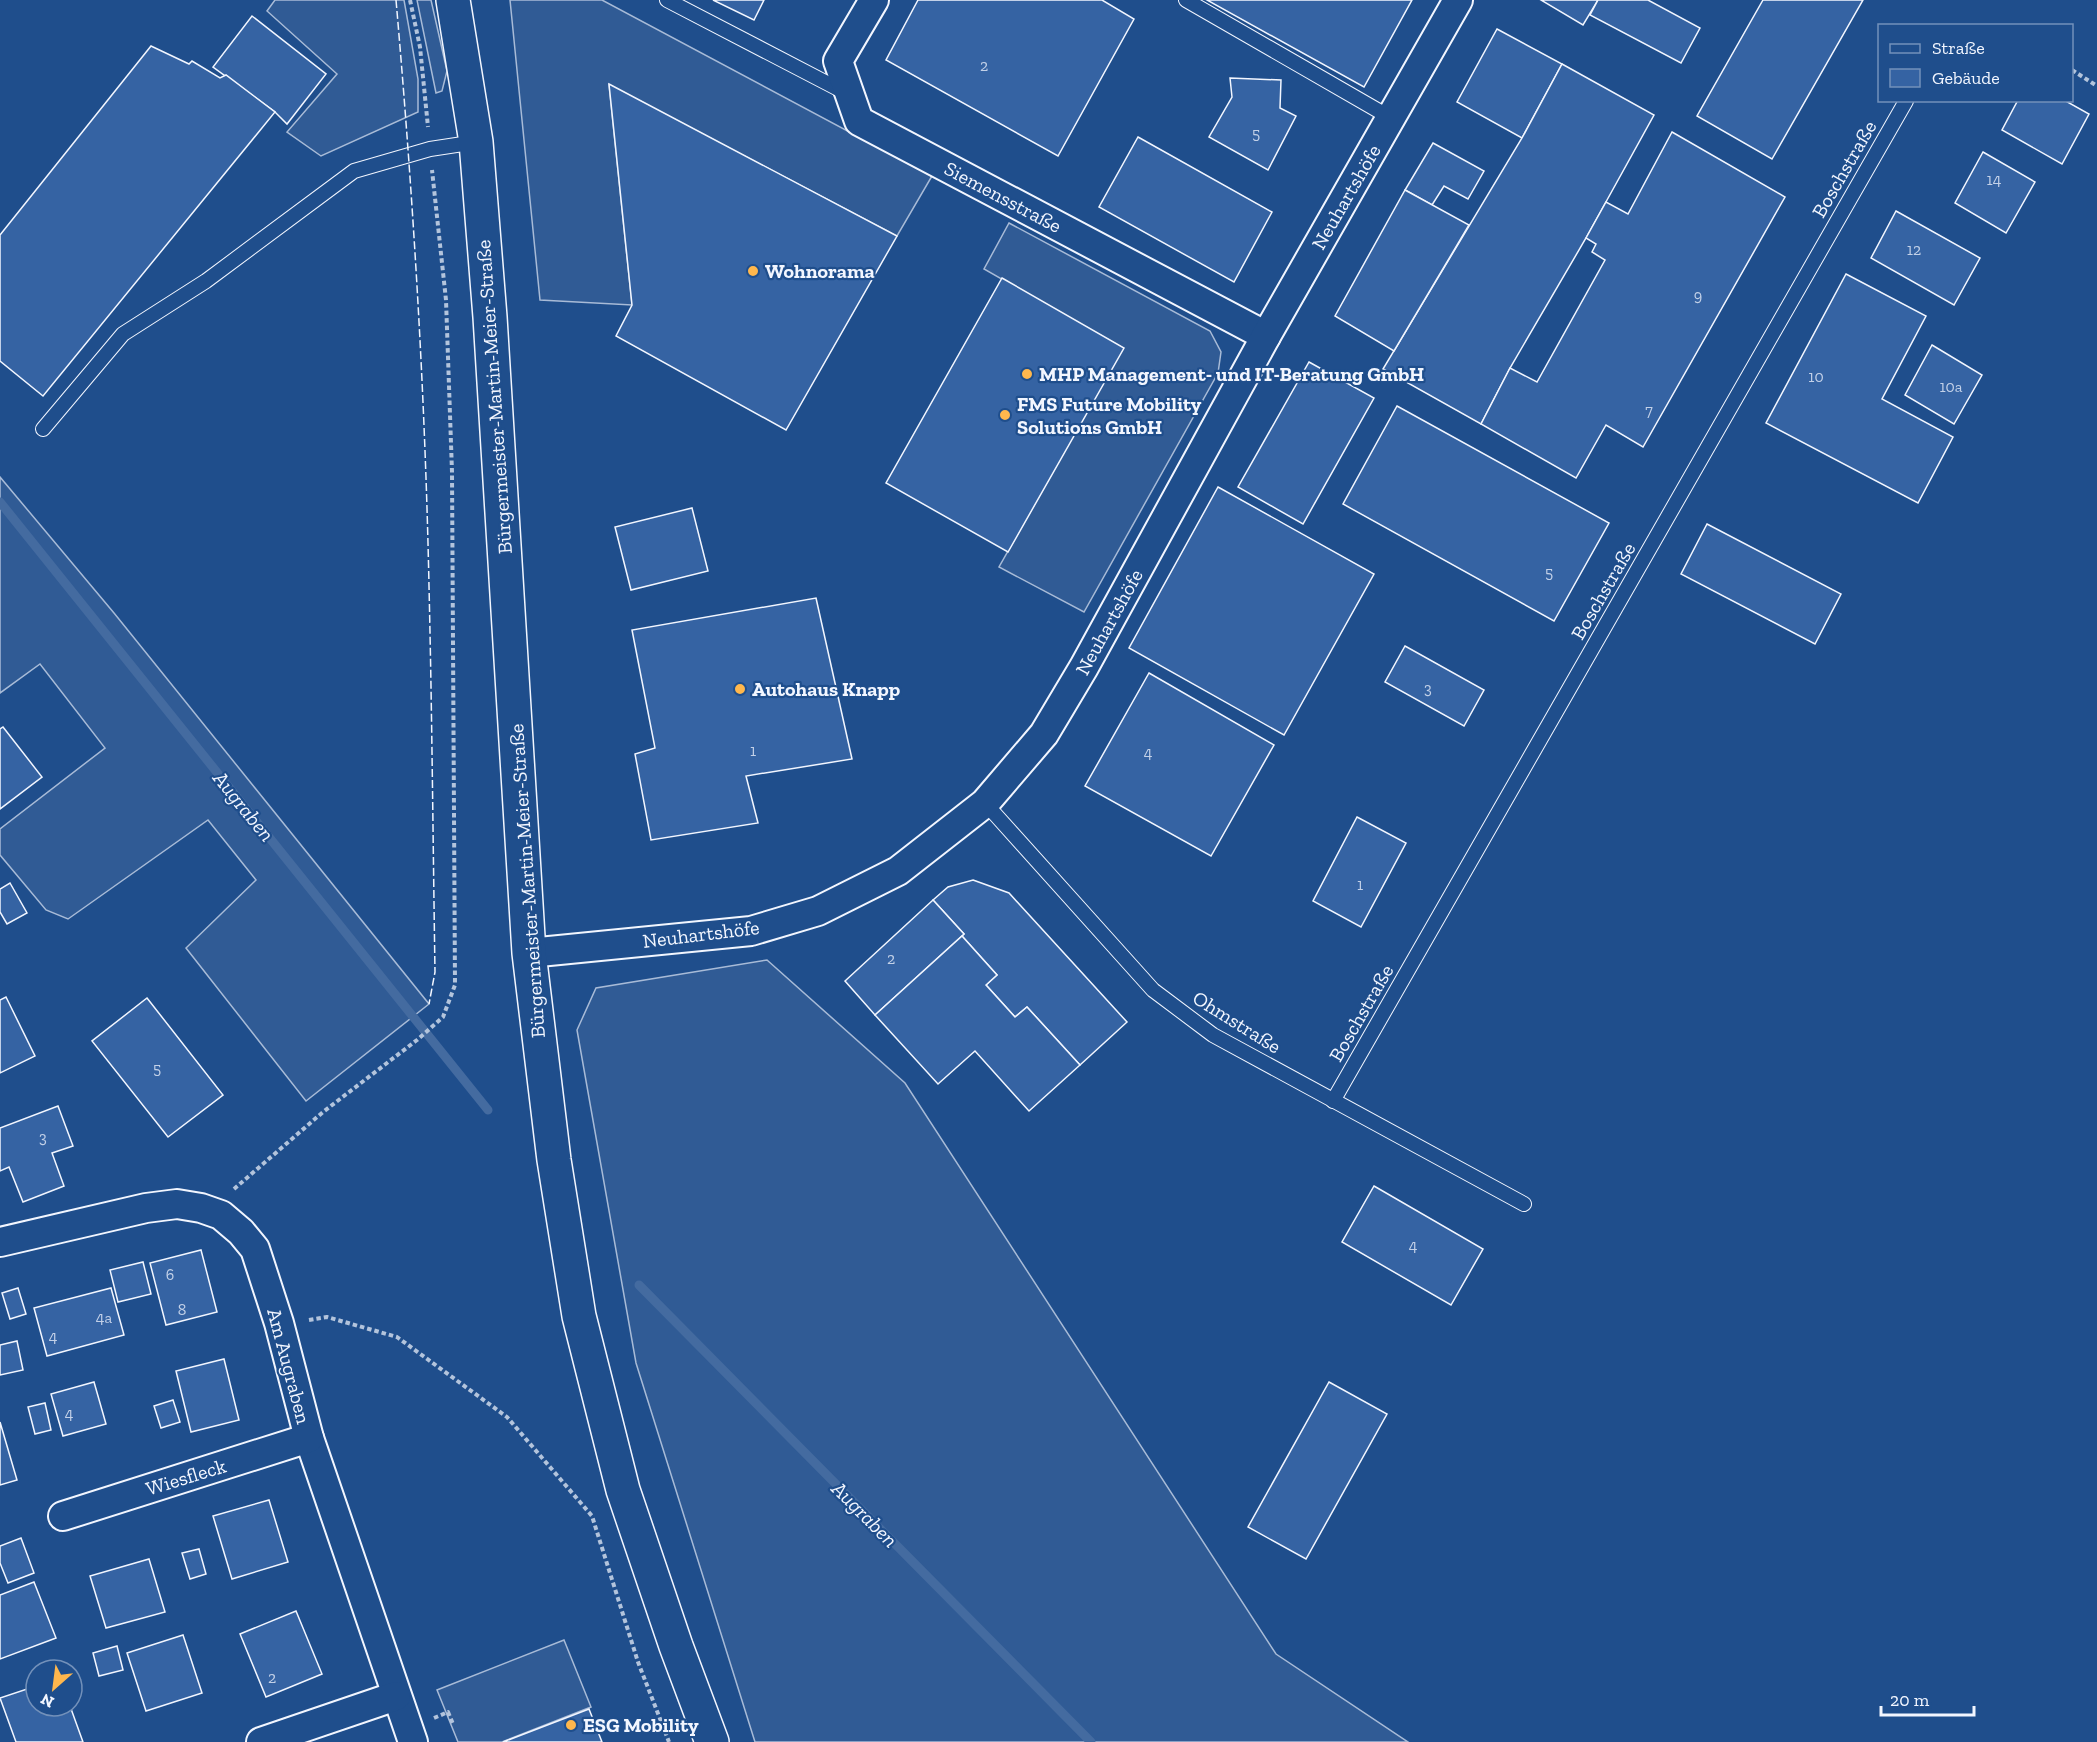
<svg xmlns="http://www.w3.org/2000/svg" width="2097" height="1742" viewBox="0 0 2097 1742" font-family="'Zilla Slab',serif">
  <rect width="100%" height="100%" fill="#1f4e8c"/>
  <g fill="#305b95" stroke="#a8bbd7" stroke-width="1.5">
    <path d="M275,0H404L418,79V112L321,156L287,132L337,74L267,11Z"/>
    <path d="M417,0H431L447,71L442,91L436,93Z"/>
    <path d="M510,0H602L932,176L897,236L609,85L632,305L540,300Z"/>
    <path d="M1009,223L1210,331L1221,352L1218,373L1084,612L999,567L1123,348L984,269Z"/>
    <path d="M0,477L114,613L429,1004L306,1101L186,948L256,880L208,820L68,919L46,910L0,855V829L105,748L40,664L0,693Z"/>
    <path d="M767,960L905,1083L1276,1654L1408,1742H755L636,1363L577,1030L596,988Z"/>
    <path d="M564,1640L591,1707L502,1742H458L437,1690Z"/>
  </g>
  <g fill="none" stroke-linecap="round" stroke-linejoin="round">
    <g stroke="#446ba0" stroke-width="9">
      <path d="M0,502L488,1110"/>
      <path d="M639,1285L1091,1742"/>
    </g>
  </g>
  <g fill="#3563a3" stroke="#f2f6ff" stroke-width="1.5">
    <path d="M713,0H764L754,20Z"/>
    <path d="M918,0H1102L1134,19L1058,156L886,60Z"/>
    <path d="M1207,0H1412L1364,87Z"/>
    <path d="M1541,0H1598L1583,25Z"/>
    <path d="M1598,0H1648L1700,28L1681,63L1590,15Z"/>
    <path d="M1763,0H1863L1772,159L1697,116Z"/>
    <path d="M252,16L326,74L287,124L275,112L213,67Z"/>
    <path d="M1497,29L1562,64L1522,138L1457,102Z"/>
    <path d="M151,46L189,64L192,61L220,78L226,75L275,112L43,396L0,361V235Z"/>
    <path d="M1562,64L1654,115L1586,238L1510,368L1481,424L1383,369L1522,138Z"/>
    <path d="M1230,78L1281,80L1280,108L1296,116L1268,170L1209,137L1232,97Z"/>
    <path d="M609,84L897,236L786,430L616,336L632,305Z"/>
    <path d="M2018,100H2064L2089,114L2062,164L2002,130Z"/>
    <path d="M1672,132L1785,197L1643,447L1606,425L1576,478L1481,424L1510,368L1537,382L1605,260L1592,252L1596,244L1586,238L1606,202L1628,214Z"/>
    <path d="M1138,137L1272,212L1234,282L1099,207Z"/>
    <path d="M1433,143L1484,171L1468,199L1444,186L1432,205L1405,190Z"/>
    <path d="M1983,152L2035,182L2006,233L1955,203Z"/>
    <path d="M1405,190L1469,225L1394,351L1335,316Z"/>
    <path d="M1896,211L1980,258L1954,305L1871,258Z"/>
    <path d="M1846,274L1926,316L1882,399L1953,437L1918,503L1766,423Z"/>
    <path d="M1002,278L1124,348L1008,552L886,483Z"/>
    <path d="M1932,345L1982,375L1954,424L1905,395Z"/>
    <path d="M1309,362L1374,398L1303,524L1238,487Z"/>
    <path d="M1397,406L1609,523L1554,621L1343,504Z"/>
    <path d="M1218,487L1374,574L1284,735L1129,648Z"/>
    <path d="M692,508L708,571L631,590L615,527Z"/>
    <path d="M1707,524L1841,594L1815,644L1681,574Z"/>
    <path d="M816,598L852,759L746,776L758,823L651,840L635,754L655,748L632,630Z"/>
    <path d="M1405,646L1484,690L1464,726L1385,682Z"/>
    <path d="M1149,673L1274,745L1211,856L1085,786Z"/>
    <path d="M3,727L42,777L0,809V729Z"/>
    <path d="M1357,817L1406,843L1361,927L1313,901Z"/>
    <path d="M973,880L1009,893L1127,1022L1080,1065L1027,1007L1015,1017L986,985L997,975L962,936L964,934L933,900L948,887Z"/>
    <path d="M10,883L27,913L7,924L0,912V889Z"/>
    <path d="M933,900L964,934L875,1015L845,981Z"/>
    <path d="M962,936L997,975L986,985L1015,1017L1027,1007L1080,1065L1029,1111L975,1051L938,1084L875,1015Z"/>
    <path d="M6,997L35,1056L0,1073V1000Z"/>
    <path d="M147,998L223,1095L168,1137L92,1041Z"/>
    <path d="M58,1106L73,1146L52,1153L64,1186L23,1202L9,1167L0,1171V1128Z"/>
    <path d="M1374,1186L1483,1249L1451,1305L1342,1242Z"/>
    <path d="M201,1250L217,1312L166,1325L150,1263Z"/>
    <path d="M143,1262L151,1294L118,1302L110,1270Z"/>
    <path d="M18,1288L26,1314L10,1319L2,1293Z"/>
    <path d="M111,1288L124,1335L47,1356L34,1308Z"/>
    <path d="M17,1341L23,1370L0,1375V1345Z"/>
    <path d="M224,1359L239,1420L191,1432L176,1371Z"/>
    <path d="M94,1382L106,1424L63,1436L51,1394Z"/>
    <path d="M1329,1382L1387,1414L1306,1559L1248,1527Z"/>
    <path d="M173,1400L180,1422L161,1428L154,1406Z"/>
    <path d="M45,1403L51,1430L35,1434L28,1407Z"/>
    <path d="M0,1422L17,1480L0,1485Z"/>
    <path d="M269,1500L288,1562L232,1579L213,1516Z"/>
    <path d="M21,1538L34,1573L8,1583L0,1563V1546Z"/>
    <path d="M199,1549L206,1574L190,1579L182,1553Z"/>
    <path d="M149,1559L165,1612L106,1628L90,1576Z"/>
    <path d="M34,1582L56,1638L0,1659V1595Z"/>
    <path d="M296,1611L322,1674L266,1697L240,1634Z"/>
    <path d="M183,1635L202,1693L146,1711L127,1653Z"/>
    <path d="M117,1646L123,1670L99,1676L93,1653Z"/>
    <path d="M36,1686V1706H70L83,1742H16L0,1698Z"/>
    <path d="M589,1709L602,1742H503Z"/>
  </g>
  <g fill="none" stroke-linecap="round" stroke-linejoin="round">
    <defs>
      <g id="lane">
        <path d="M667,0L848,94"/>
        <path d="M1186,0L1391,118"/>
        <path d="M43,429L123,334L206,281L354,171L430,149L476,142"/>
        <path d="M985,803L1153,990L1213,1035L1524,1204"/>
        <path d="M1333,1101L1906,101"/>
      </g>
      <g id="street">
        <path d="M874,0L838,61L859,121L1266,336"/>
        <path d="M529,953L751,931L818,911L898,871L985,803L1044,734L1084,667L1266,336L1458,0"/>
        <path d="M0,1242L146,1208L177,1204L201,1208L221,1215L241,1232L255,1249L279,1323L309,1438L413,1742"/>
        <path d="M63,1516L309,1438"/>
        <path d="M261,1742L396,1696"/>
      </g>
      <path id="secondary" d="M453,0L476,142L490,317L529,953L554,1160L579,1316L623,1490L676,1646L712,1742"/>
    </defs>
    <use href="#lane" stroke="#f2f6ff" stroke-width="16"/>
    <use href="#street" stroke="#f2f6ff" stroke-width="32"/>
    <use href="#secondary" stroke="#f2f6ff" stroke-width="36"/>
    <g stroke="#b3c4dc" stroke-width="4" stroke-dasharray="4.5 3" stroke-linecap="butt">
      <path d="M410,0L420,47L428,127"/>
      <path d="M2072,70L2097,86"/>
      <path d="M234,1189L323,1112L417,1040L443,1017L455,985L452,472L446,300L432,170"/>
      <path d="M309,1320L327,1317L397,1337L507,1417L592,1516L638,1662L669,1742"/>
      <path d="M434,1718L448,1712L453,1724"/>
    </g>
    <use href="#lane" stroke="#1f4e8c" stroke-width="14"/>
    <use href="#street" stroke="#1f4e8c" stroke-width="28"/>
    <use href="#secondary" stroke="#1f4e8c" stroke-width="33"/>
    <path stroke="#f2f6ff" stroke-width="1.5" stroke-dasharray="8 3" stroke-linecap="butt" d="M396,0C413,195 425,390 429,586C432,714 433,843 435,972L429,1004"/>
  </g>
  <g fill="#ffb74d" stroke="#1f4e8c" stroke-width="2">
    <circle cx="753" cy="271" r="6"/>
    <circle cx="1027" cy="374" r="6"/>
    <circle cx="1005" cy="415" r="6"/>
    <circle cx="740" cy="689" r="6"/>
    <circle cx="571" cy="1725" r="6"/>
  </g>
  <g text-anchor="middle" dominant-baseline="central" stroke-width="4.5" stroke-linejoin="round" paint-order="stroke">
    <g font-size="16" fill="#c3d1e8">
      <text x="984" y="65">2</text>
      <text x="1256" y="133">5</text>
      <text x="1994" y="179">14</text>
      <text x="1914" y="249">12</text>
      <text x="1698" y="295">9</text>
      <text x="1816" y="376">10</text>
      <text x="1951" y="386">10a</text>
      <text x="1649" y="410">7</text>
      <text x="1549" y="572">5</text>
      <text x="1428" y="688">3</text>
      <text x="753" y="750">1</text>
      <text x="1148" y="752">4</text>
      <text x="1360" y="884">1</text>
      <text x="891" y="958">2</text>
      <text x="157" y="1068">5</text>
      <text x="43" y="1137">3</text>
      <text x="1413" y="1245">4</text>
      <text x="170" y="1274">6</text>
      <text x="182" y="1309">8</text>
      <text x="104" y="1317">4a</text>
      <text x="53" y="1336">4</text>
      <text x="69" y="1413">4</text>
      <text x="272" y="1677">2</text>
    </g>
    <g font-size="20" fill="#f2f6ff" stroke="#1f4e8c">
      <text transform="translate(1844 169) rotate(-60)">Boschstraße</text>
      <text transform="translate(1003 197) rotate(28)">Siemensstraße</text>
      <text transform="translate(1346 197) rotate(-60)">Neuhartshöfe</text>
      <text transform="translate(494 397) rotate(-94)">Bürgermeister-Martin-Meier-Straße</text>
      <text transform="translate(1603 591) rotate(-60)">Boschstraße</text>
      <text transform="translate(1109 622) rotate(-61)">Neuhartshöfe</text>
      <text transform="translate(527 881) rotate(-94)">Bürgermeister-Martin-Meier-Straße</text>
      <text transform="translate(701 934) rotate(-7)">Neuhartshöfe</text>
      <text transform="translate(1361 1013) rotate(-60)">Boschstraße</text>
      <text transform="translate(1237 1022) rotate(32)">Ohmstraße</text>
      <text transform="translate(289 1366) rotate(75)">Am Augraben</text>
      <text transform="translate(186 1477) rotate(-17)">Wiesfleck</text>
    </g>
    <g font-size="20" font-weight="bold" fill="#f2f6ff" stroke="#1f4e8c" text-anchor="start">
      <text x="765" y="271">Wohnorama</text>
      <text x="1039" y="374">MHP Management- und IT-Beratung GmbH</text>
      <text x="1017" y="404">FMS Future Mobility<tspan x="1017" dy="23">Solutions GmbH</tspan></text>
      <text x="752" y="689">Autohaus Knapp</text>
      <text x="583" y="1725">ESG Mobility</text>
    </g>
    <g font-size="21" font-style="italic" fill="#f2f6ff" stroke="#1f4e8c">
      <text transform="translate(244 806) rotate(51)">Augraben</text>
      <text transform="translate(865 1514) rotate(45)">Augraben</text>
    </g>
  </g>
  <rect x="1878" y="24" width="195" height="78" fill="#1f4e8c" stroke="#7391ba" stroke-width="1.5"/>
  <rect x="1890" y="44" width="30" height="9" fill="#1f4e8c" stroke="#7391ba" stroke-width="1.5"/>
  <text x="1932" y="54" font-size="18" fill="#f2f6ff">Straße</text>
  <rect x="1890" y="69" width="30" height="18" fill="#3563a3" stroke="#7391ba" stroke-width="1.5"/>
  <text x="1932" y="84" font-size="18" fill="#f2f6ff">Gebäude</text>
  <g transform="translate(54 1688) rotate(208)"><circle r="28" fill="#1f4e8c" stroke="#7391ba" stroke-width="1.5"/>
  <path d="M0-4.5L10 22L0 15L-10 22Z" fill="#ffb74d"/>
  <text y="-9" font-size="16" font-weight="bold" text-anchor="middle" fill="#f2f6ff">N</text>
  </g>
  <path d="M1881 1706v9h93v-9" fill="none" stroke="#f2f6ff" stroke-width="3"/>
  <text x="1890" y="1706" font-size="18" fill="#f2f6ff" stroke="#1f4e8c" stroke-width="4.5" paint-order="stroke">20 m</text>
</svg>
